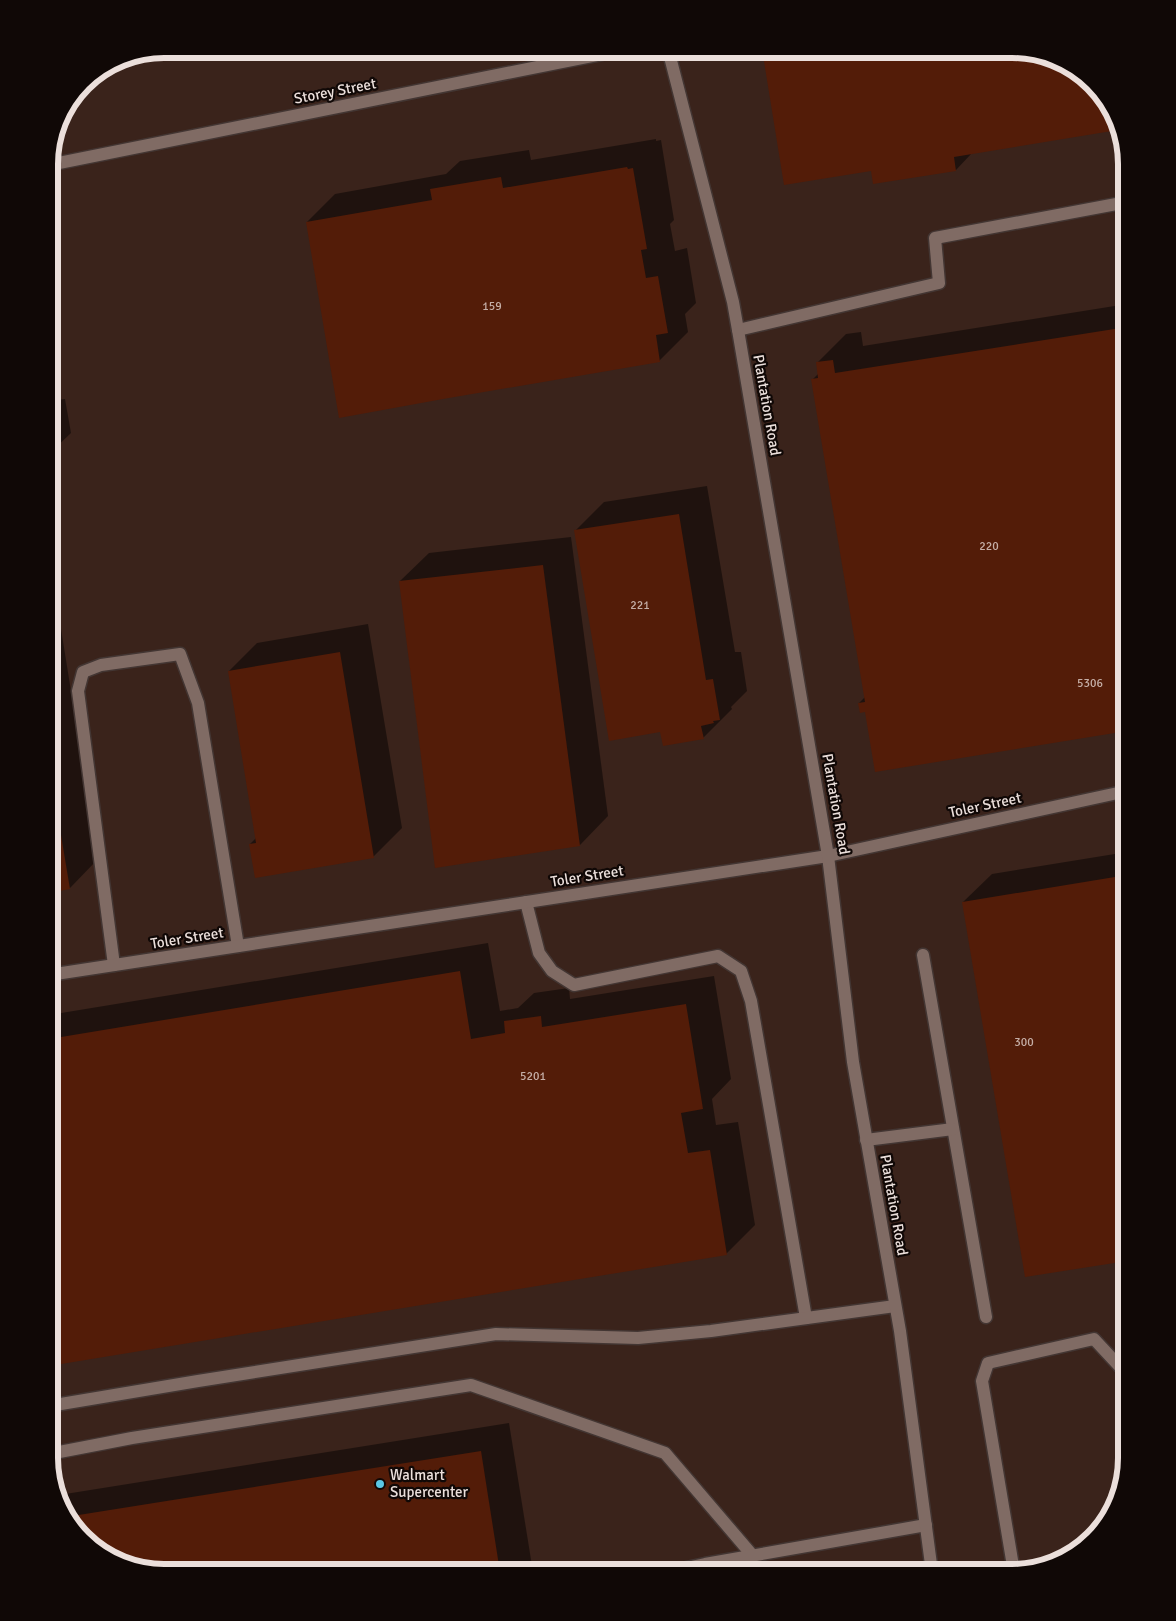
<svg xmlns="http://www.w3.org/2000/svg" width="1176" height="1621" viewBox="0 0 1176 1621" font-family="Signika,sans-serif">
  <rect width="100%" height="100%" fill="#2d1c17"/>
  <path fill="#3a231b" d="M164,49H1020L1070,64L1112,106L1127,164V1458L1112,1515L1070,1557L1013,1572H156L106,1557L64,1515L49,1457V156L60,113L88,77L120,57Z"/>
  <g fill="#0007">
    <path d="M764,49H1020L1070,64L1112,106L1118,129L972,153L956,170L872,169L785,184Z"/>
    <path d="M656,139V141L661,140L674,220L670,224L675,251L687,248L696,303L685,314L688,332L659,361L307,222L335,194L446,174L460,161L529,150L531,160Z"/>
    <path d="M1127,304V730L876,770L866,711L859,703L865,697L812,380L819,373L817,363L846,334L861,332L863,346Z"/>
    <path d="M65,399L71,433L49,454V401Z"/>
    <path d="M707,486L735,652H741L747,691L731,707L732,709L703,738L661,731L575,531L604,502Z"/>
    <path d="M571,537L608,816L580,845L436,867L400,581L429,553Z"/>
    <path d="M57,604L98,859L70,888L49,891V605Z"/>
    <path d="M368,624L402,828L373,857L250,844L256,838L229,671L257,643Z"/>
    <path d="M1127,852V1259L1026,1276L963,902L992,874Z"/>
    <path d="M488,943L500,1011L518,1008L534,993L569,988L570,999L714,976L731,1079L712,1099L716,1125L738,1122L755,1225L726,1254L49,1365V1015Z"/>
    <path d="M509,1423L533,1572H156L106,1557L64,1515L59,1495Z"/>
  </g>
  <g fill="#531c08">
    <path d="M762,49H1020L1070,64L1112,106L1118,130L954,157L956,171L873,184L871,171L784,185Z"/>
    <path d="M627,167L628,169L633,168L647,249L641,250L646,278L658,276L668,333L656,335L660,362L443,399L339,418L306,222L432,200L430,189L501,177L503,188Z"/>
    <path d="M1127,327V437L1126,438L1127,447V731L875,772L865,712L860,713L858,703L865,702L811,379L818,378L816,362L833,360L835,373Z"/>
    <path d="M679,514L706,680L713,679L720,720L713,721L714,723L701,726L704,739L663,746L660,732L609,741L574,530Z"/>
    <path d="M543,565L580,846L435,868L399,581Z"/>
    <path d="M340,652L374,858L255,878L249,844L256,843L228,671Z"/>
    <path d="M49,763L70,889L49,893Z"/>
    <path d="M1127,875V1261L1025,1277L962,902Z"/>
    <path d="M460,971L471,1039L505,1033L504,1021L541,1016L542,1027L686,1004L703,1109L681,1113L688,1153L710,1150L727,1255L49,1366V1039Z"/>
    <path d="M481,1451L500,1572H156L106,1557L66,1517Z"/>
  </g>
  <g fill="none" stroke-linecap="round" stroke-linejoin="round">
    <defs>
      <g id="lane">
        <path d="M738,330L939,283L935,238L1127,202"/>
        <path d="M526,902L539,953L552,971L574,985L718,956L741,971L751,1001L806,1318"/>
        <path d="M923,955L986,1317"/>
        <path d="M114,965L78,691L83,672L101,665L180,654L198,703L238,946"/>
        <path d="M49,975L828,856L1127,791"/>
        <path d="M866,1140L953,1129"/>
        <path d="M49,1406L198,1381L496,1334L638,1338L711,1331L895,1306"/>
        <path d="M49,1454L132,1438L471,1385L665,1453L753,1556"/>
        <path d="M668,1572L705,1564L926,1525"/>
        <path d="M1014,1572L982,1381L988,1363L1094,1339L1121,1368H1127"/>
      </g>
      <g id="street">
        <path d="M668,49L733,302L738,330L828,856L853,1062L900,1331L932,1572"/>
        <path d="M49,165L627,49"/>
      </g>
    </defs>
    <use href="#lane" stroke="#433633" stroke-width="15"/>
    <use href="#street" stroke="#433633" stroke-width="15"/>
    <use href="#lane" stroke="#806b64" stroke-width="12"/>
    <use href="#street" stroke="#806b64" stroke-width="12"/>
  </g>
  <circle fill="#5ac8e6" stroke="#100806" stroke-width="2" cx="380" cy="1484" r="5"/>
  <g text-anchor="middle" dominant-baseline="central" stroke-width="4.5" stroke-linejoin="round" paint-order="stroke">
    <g font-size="12" fill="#c5aea6">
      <text x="492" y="306">159</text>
      <text x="989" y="546">220</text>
      <text x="640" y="605">221</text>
      <text x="1090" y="683">5306</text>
      <text x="1024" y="1042">300</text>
      <text x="533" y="1076">5201</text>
    </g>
    <g font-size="15" fill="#ebdfdb" stroke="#100806">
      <text transform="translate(335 91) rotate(-11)">Storey Street</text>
      <text transform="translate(767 405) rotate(80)">Plantation Road</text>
      <text transform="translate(836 804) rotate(80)">Plantation Road</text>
      <text transform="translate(985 805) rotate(-12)">Toler Street</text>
      <text transform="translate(587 876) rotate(-9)">Toler Street</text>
      <text transform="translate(187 938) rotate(-9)">Toler Street</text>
      <text transform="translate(894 1205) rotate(80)">Plantation Road</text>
    </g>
    <g font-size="15" fill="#ebdfdb" stroke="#100806" text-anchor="start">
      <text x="390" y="1475">Walmart<tspan x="390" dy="17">Supercenter</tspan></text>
    </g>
  </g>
  <path d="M0 0H1176V1621H0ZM164 58H1012A106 106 0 0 1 1118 164V1458A106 106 0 0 1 1012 1564H164A106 106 0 0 1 58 1458V164A106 106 0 0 1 164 58Z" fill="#100806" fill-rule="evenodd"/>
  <path fill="none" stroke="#ebdfdb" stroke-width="6" d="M164 58H1012A106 106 0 0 1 1118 164V1458A106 106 0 0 1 1012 1564H164A106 106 0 0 1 58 1458V164A106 106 0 0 1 164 58Z"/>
</svg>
